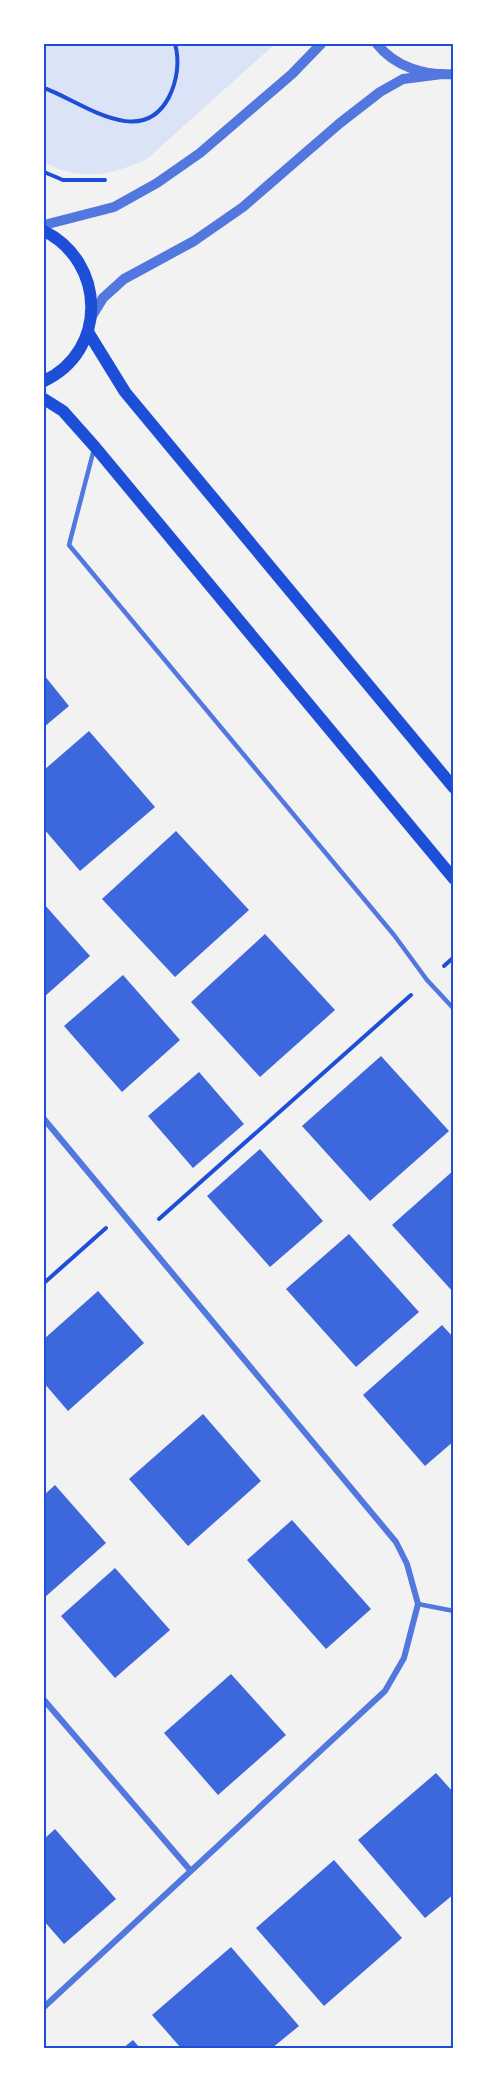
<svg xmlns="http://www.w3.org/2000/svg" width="497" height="2092" viewBox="0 0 497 2092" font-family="'Titillium Web',sans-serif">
  <rect width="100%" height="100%" fill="#f2f2f2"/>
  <path fill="#dbe4f7" d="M44,44H275L147,159C110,176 81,182 44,162Z"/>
  <g fill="#3d67dc">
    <path d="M44,675L69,706L44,727Z"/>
    <path d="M89,731L155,807L80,871L44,829V770Z"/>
    <path d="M176,831L249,910L175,977L102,899Z"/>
    <path d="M44,904L90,956L44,997Z"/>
    <path d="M265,934L335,1010L260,1077L191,1002Z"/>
    <path d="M123,975L180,1040L122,1092L64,1026Z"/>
    <path d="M381,1056L449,1131L370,1201L302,1126Z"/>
    <path d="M199,1072L244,1124L193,1168L148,1116Z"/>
    <path d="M260,1149L323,1221L270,1267L207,1196Z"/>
    <path d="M454,1170V1293L392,1225Z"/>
    <path d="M349,1234L419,1312L356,1367L286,1289Z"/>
    <path d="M98,1291L144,1343L68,1411L44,1383V1339Z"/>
    <path d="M442,1325L454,1338V1441L425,1466L363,1395Z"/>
    <path d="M203,1414L261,1481L188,1546L129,1479Z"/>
    <path d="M55,1485L106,1543L44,1598V1495Z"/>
    <path d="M292,1520L371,1609L326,1649L247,1560Z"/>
    <path d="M115,1568L170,1630L115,1678L61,1616Z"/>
    <path d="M231,1674L286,1735L218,1795L164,1733Z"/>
    <path d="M436,1773L454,1793V1894L425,1918L358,1840Z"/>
    <path d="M55,1829L116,1899L64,1944L44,1921V1839Z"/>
    <path d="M334,1860L402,1938L324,2006L256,1928Z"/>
    <path d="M231,1947L299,2026L272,2048H181L152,2015Z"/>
    <path d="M133,2040L140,2048H123Z"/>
  </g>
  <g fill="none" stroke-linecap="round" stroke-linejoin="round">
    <g stroke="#1d4ed8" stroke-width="4">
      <path d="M44,88C81,101 141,151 169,97C177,81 180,61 175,44"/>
      <path d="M44,172L63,180H105"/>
      <path d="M444,966L454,957"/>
      <path d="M159,1219L411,995"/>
      <path d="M44,1283L106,1228"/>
    </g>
    <g stroke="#5277de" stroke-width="4.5">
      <path d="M94,449L69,545L394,935L427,980L454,1009"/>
      <path d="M418,1604L454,1611"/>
    </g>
    <g stroke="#5277de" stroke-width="6">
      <path d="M44,1119L396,1542L407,1564L418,1604L404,1658L385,1691L44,2007"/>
      <path d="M44,1700L190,1870"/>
    </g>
    <g stroke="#5277de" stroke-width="10">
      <path d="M377,44C395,67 425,76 454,74"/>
      <path d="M44,225L114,207L157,183L200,153L292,74L321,44"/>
      <path d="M90,319L103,298L124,279L194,241L243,207L340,123L380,92L403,79L442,74"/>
    </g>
    <g stroke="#1d4ed8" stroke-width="12">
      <path d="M44,231C106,262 108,351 44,381"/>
      <path d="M88,332L125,392L454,788"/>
      <path d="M44,399L63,411L95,447L454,879"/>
    </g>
  </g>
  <rect width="497" height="2092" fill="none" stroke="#ffffff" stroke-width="90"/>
  <rect x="45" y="45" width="407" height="2002" fill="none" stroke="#1d4ed8" stroke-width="2"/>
</svg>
